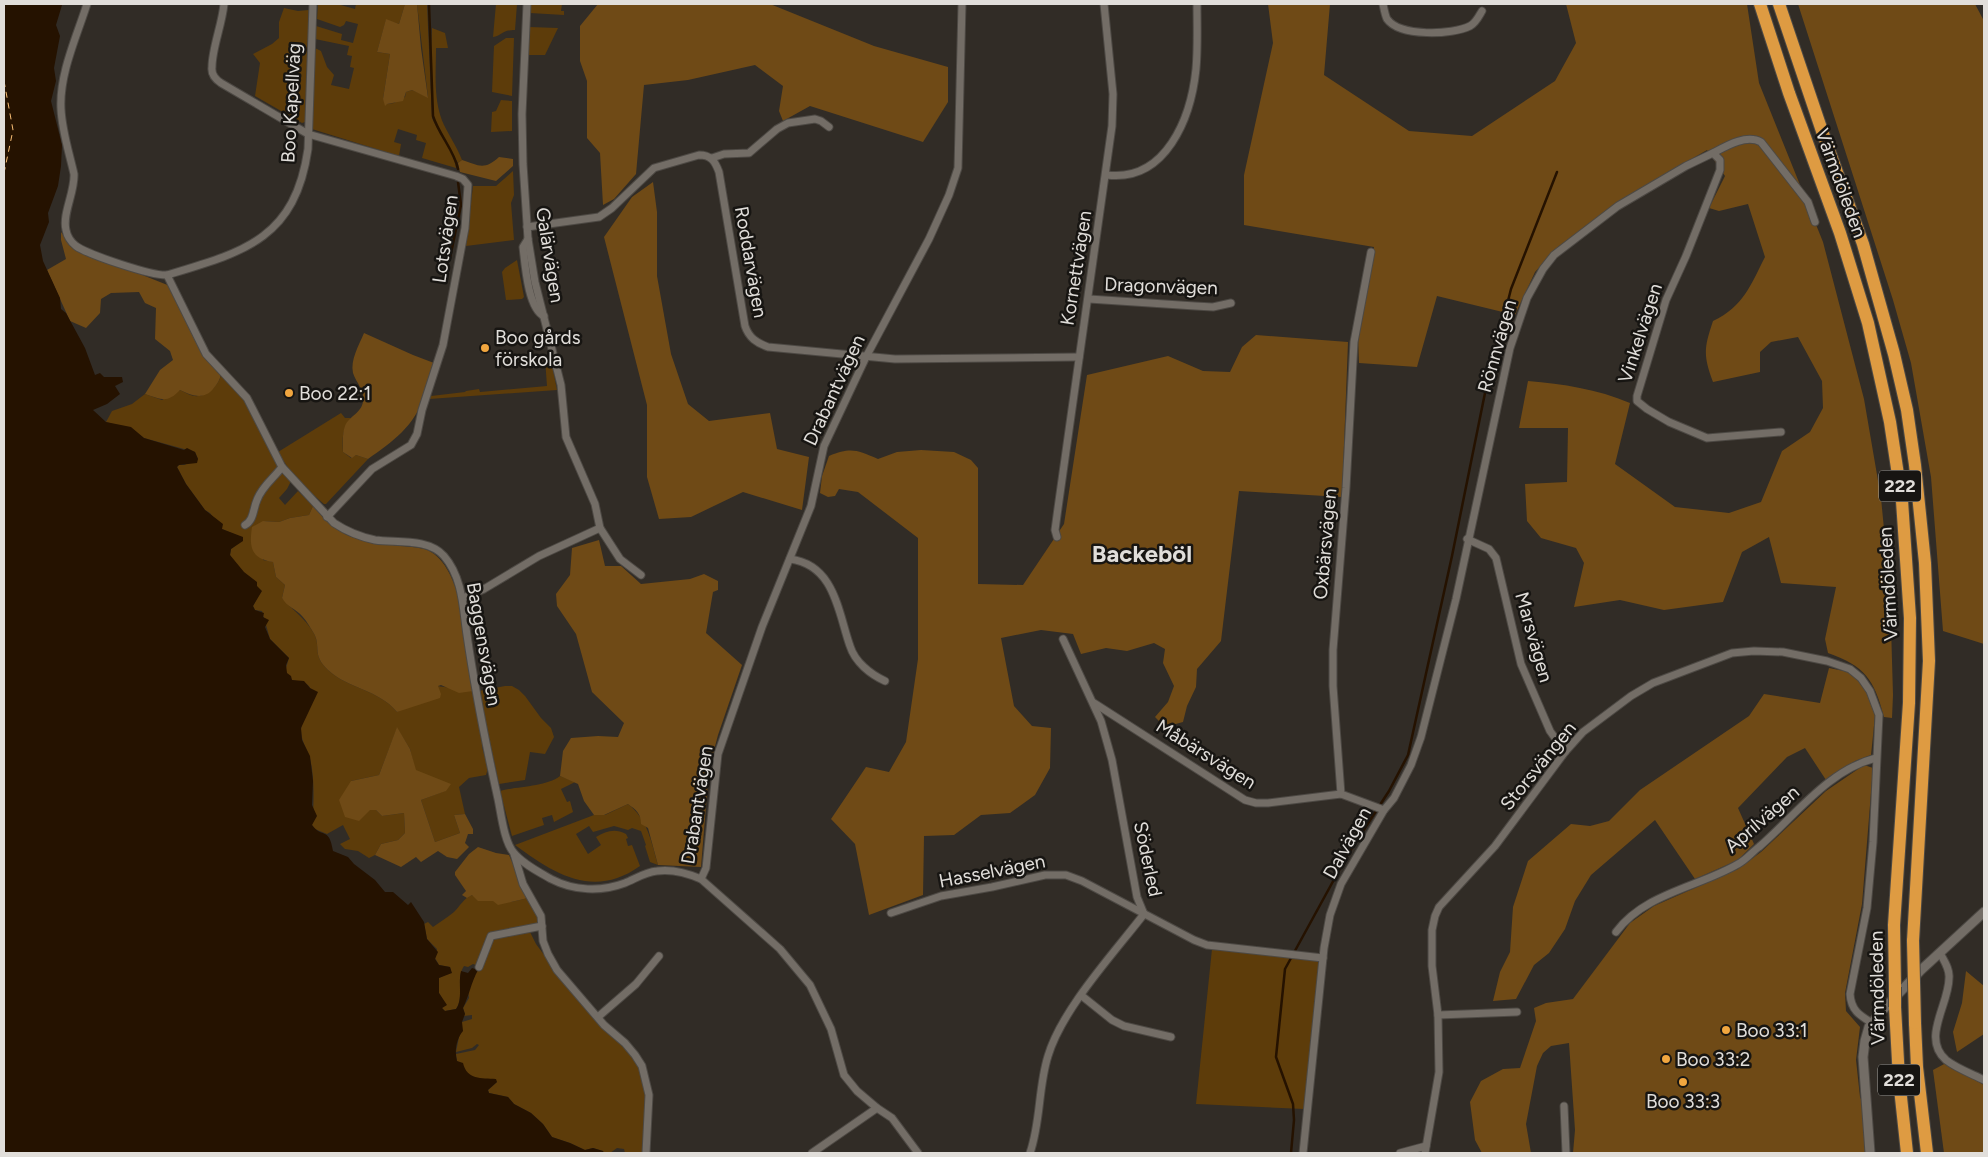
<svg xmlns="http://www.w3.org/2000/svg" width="1988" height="1157" viewBox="0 0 1988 1157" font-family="Figtree,sans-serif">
  <rect width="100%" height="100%" fill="#312c26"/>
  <g fill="#5d3c0a">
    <path d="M318,4H337L355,9L356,4H405L399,24L386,20L377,52L390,54L383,99L387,104L394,103L405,97L406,92L412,90L428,97L417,4H427L432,118C439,134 454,150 456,168L422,158L426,143L416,140L417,135L398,129L394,142L401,144L399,156L312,129L315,48L321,51L327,67L334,75L331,85L349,89L354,68L350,67L352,56L347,55L349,46L315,39L316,26L342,34L341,40L353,43L358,24L346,21L344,25L340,27L317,19Z"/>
    <path d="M496,4H517L515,30C501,30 502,36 493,37Z"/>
    <path d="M531,4H562L561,11H564V15L530,13Z"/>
    <path d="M284,8L298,11L309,10L305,122L302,123L255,96L260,63L253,54L272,44L279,38V22Z"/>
    <path d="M529,27L558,28L545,55H527Z"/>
    <path d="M432,28L445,33L448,48H436C436,74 433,101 444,125C450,137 457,147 462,160L458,163C451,148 437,134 434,118C429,89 431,57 432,28Z"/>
    <path d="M506,38H514L512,96L492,92L494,46Z"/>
    <path d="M501,100L512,101V131L491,132L492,112L496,111Z"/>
    <path d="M513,171L514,195L511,203L514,240L466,246L473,186H496Z"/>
    <path d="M517,260L524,297L522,299L506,300L502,272L505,268Z"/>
    <path d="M545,359L551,360L557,390L429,399L431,396L465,392L466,391L479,389L480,392L547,386Z"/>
    <path d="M221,374L243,399L279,468L291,481L287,489L279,498L285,505L298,491L313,506L309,515L290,518L279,522L263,521V560L273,562L276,577L285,585L282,598C292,610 305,618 313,632C322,646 311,654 328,670C348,689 378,689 397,712L437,686L473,691L483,744L482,747L488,768L486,775L469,778L459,787L465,814L454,815L460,833L435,842L421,800L445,791L415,770L410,749L397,728L379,775L351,781L370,810H376L382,816L404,813L405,833L398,840L381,844L375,855L369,858L358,851L345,849L340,844L350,839L343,825L327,834L315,829L312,825C314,808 315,772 309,756C306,747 301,740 301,730C301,716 316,707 311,690C308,681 300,682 292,680L285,671L289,658L270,639L262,611L255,610L253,606L261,591L233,561L230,555L231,549L235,546L236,535L222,529L210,513L205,510L186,484L177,467L179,465H184L198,459L195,452L144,438L135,431L106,422L112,411L132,404L145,394L162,400L180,390C186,393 192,397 199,396C208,395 220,384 221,374Z"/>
    <path d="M341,413L345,418H351C342,428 342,439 343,452L351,458L356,455L368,459L326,504H324C306,489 290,473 278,452Z"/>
    <path d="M505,686H512L519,690L525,696L541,718L551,728L554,737L545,754L530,752L525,780L499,784L479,691Z"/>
    <path d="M560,776L575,782L561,789L567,802L570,801L573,812L554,822L552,815L542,818L544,825L512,836L500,791C518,786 546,787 560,776Z"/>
    <path d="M628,804C648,820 651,841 658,865L650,862L645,846L646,845L641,831L632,828L628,830L614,826L593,832L589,826L576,834L588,854L601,845L596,837C606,831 615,828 626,834L628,838L626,839L628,846L632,845L640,866C594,899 554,874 515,845L594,815H605Z"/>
    <path d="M472,895L487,900L511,902L528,898L538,915V925L490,935L478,966L473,964L468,967L464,966C455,979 465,997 456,1009L445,1011L442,1008L446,1005L439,993V978L451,972L450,967L439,965L435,958L437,949L427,939L424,924L428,922L433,927C440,922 448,917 454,912C461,905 463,899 472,895Z"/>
    <path d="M529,930L536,944L556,971L603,1027L633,1057L641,1072L647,1101L642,1153H625L624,1149L617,1148L610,1153H604L603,1151L593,1148L585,1150L570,1143L552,1137L543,1124L531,1113L514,1104L508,1097L489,1093L488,1090L497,1082C485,1079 473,1080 465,1071C462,1067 462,1064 457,1061L456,1054L475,1050L479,1045L477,1044L472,1048L456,1052L462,1022L472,1019V1015L464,1016L465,1014L463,1008L469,998L468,990L493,938Z"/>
    <path d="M1212,949L1321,961L1304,1109L1196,1104Z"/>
  </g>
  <g fill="#6f4a16">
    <path d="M405,4H417L421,48L428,98L412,90L406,92L403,101L387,104L385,106L383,99L390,54L377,52L386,19L399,24Z"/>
    <path d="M598,4H770L874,46L948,67V102L923,142L810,106L783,121L779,111L783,86L755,65L688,80L644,85L636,174L614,199L603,205L600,153L587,138V81L580,61V26Z"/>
    <path d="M1268,4H1330L1324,75L1409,131L1472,136L1555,81L1576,43L1566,4H1747L1759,83L1823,242L1864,399L1881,498L1890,591L1893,695L1892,718L1884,717C1874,679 1865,666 1828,653L1825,639L1836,587L1781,583L1769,537L1742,552L1723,602L1664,610L1620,600L1574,607L1584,563L1576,548L1541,538L1527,521L1525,484L1567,482L1568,428H1519L1528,381C1563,384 1597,389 1630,403L1615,464L1675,507L1729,513L1761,502L1782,451L1810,432L1823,408L1822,381L1798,337L1771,342L1760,352V372L1713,382C1703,355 1704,348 1713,321C1744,306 1750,286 1765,257L1748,204L1719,211L1709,208L1725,176L1707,150L1620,201L1558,247L1535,272L1515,315L1437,296L1417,367L1359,363L1358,337L1374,247L1244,225V175L1273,43Z"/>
    <path d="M1798,4H1975L1984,21V644L1943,631L1931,477L1911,363L1893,300Z"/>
    <path d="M499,157L513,159V166L496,181L460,172L458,163L462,160C478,165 484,171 499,157Z"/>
    <path d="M653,182L657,212V276L671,354L688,404L709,421L770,413L777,449L809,457L802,510L743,492L691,517L659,519L647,477V405L604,237L632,197Z"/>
    <path d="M61,232L69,243L77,249L170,286L202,354L221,374C220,380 217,384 213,389C204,400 192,396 180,390C167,404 161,399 145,394L160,370L173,360L170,351L155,339L156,308L145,303L139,292L111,293L101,299L100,313L86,328L70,321L47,270L66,259L61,240Z"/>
    <path d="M364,333L413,355L434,363C429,374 427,384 424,396C415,426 392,442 368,459L356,455L352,458L343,452C343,444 342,434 345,426C349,416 362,413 363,401C365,390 356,383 353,373C350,360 359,345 364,333Z"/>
    <path d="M1256,335L1348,342L1342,497L1239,491L1221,641L1197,669L1196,687L1187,706L1183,722L1165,727L1155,717L1168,702L1174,686L1163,663L1165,649L1154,643L1127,651L1106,648L1081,654L1073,634L1041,630L1001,638L1014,706L1032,726L1051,728L1050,768L1035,795L1010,813L981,815L954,835L924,836L923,895L869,915L855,844L831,819L866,767L889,772L906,742L918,659V538L858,492L839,489L835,496L828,497L820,493L822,476L829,456C851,447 857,450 878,459L897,452L921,450L954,452L971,460L978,468V584L1023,585L1064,524L1087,375L1168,356L1203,371L1230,372L1242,347Z"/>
    <path d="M313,506C320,514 328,524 338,530C356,542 380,543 401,546C410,547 423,547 431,552C465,572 468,655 473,691L459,693L441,685L438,686L441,694L440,698L397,712C378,689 348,689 328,670C311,654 322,646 313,632C310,627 306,620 302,616C296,609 287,607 282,598L285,585L276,577L273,562C251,558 249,548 252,527L263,521L279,522L290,518L309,515Z"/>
    <path d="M599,540L605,566H621L641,584L690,579L704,574L718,581V590L713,592L706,633L742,665L718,735L709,769L701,867L658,865L648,828L641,824C641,813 636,810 628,804L604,815H594L584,801L578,784L560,776L563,751L571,738L598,736L618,737L624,723L592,692L576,634L557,606L556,594L570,575L572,548Z"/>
    <path d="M1829,668L1849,672L1858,679L1870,695L1875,716L1871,755L1855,761L1826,780L1805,748L1787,757L1738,808L1754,844L1738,860L1695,879L1655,820L1591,875L1575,901L1565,929L1549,953L1534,965L1516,999L1493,1001L1500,972L1510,952L1513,907L1528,861L1571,824L1590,826L1609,821L1640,790L1749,716L1764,694L1820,703Z"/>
    <path d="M397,727L410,749L416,770L451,784L446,791L421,800L435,842L460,833L454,815L465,814L473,829V834H468L465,843L469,847L457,859L447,857L438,851L421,862L416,857L401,867L375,855L381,844L398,840L405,833L404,813L382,816L376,810H370L359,821L345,817L339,800L351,781L379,775Z"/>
    <path d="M1864,765L1873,768L1862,904L1845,993L1846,1011L1860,1027L1856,1060L1860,1097L1863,1104L1865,1153H1573L1575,1130L1569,1043L1551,1046L1543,1053L1537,1066L1526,1124L1531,1153H1482L1475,1140L1470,1102L1481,1081L1503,1069L1520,1068L1536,1021L1534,1008L1546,1003L1573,999L1630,923L1654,906L1738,869L1761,852L1826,791Z"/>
    <path d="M478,847L496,853L509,855L528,898L498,905L493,901H478L472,895L467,898L462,895L466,891L455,875V872L469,854Z"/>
    <path d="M1966,971L1984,986V1034L1957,1052L1953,1032L1962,1003Z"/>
    <path d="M1946,1063L1984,1085V1153H1944L1933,1070Z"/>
  </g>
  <path fill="#251200" d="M4,4H65L62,5L56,25L60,36L54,68L56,81L51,101L62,145L61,166L58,186L48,213L49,222L40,245L43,261L60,298L61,309L66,313L85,348L95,375L100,373L104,377H122L123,382L115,386L120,394L107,404L93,410L106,422L131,427L144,438L184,450L187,448L195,452L198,459L197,463L179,465L177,467L186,484L205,510L223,524L222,529L243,537V541L231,549L230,555L244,572L257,582V586L262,591L253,606L255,610L264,613L263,617L269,620L265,627L270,639L289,658L286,665L287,673L291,676L292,680L304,681L310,688L318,692L301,728L302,740L310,756L313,781L312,805L317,816L312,825C322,839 329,826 333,851L348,857L354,864L375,880L385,892H393L408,905L411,902L424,922L427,939L438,952L435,959L439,965L450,967L452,973L439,978V993L447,1005L442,1008L445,1011L456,1009C463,999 458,984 461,971L468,973L472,968L478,970C471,983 469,996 463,1008L465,1014L462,1022L463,1031C457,1038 454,1050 457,1061L463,1063C467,1080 481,1078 496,1079L497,1082L488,1090L489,1093L508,1097L514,1104L531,1113L543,1124L552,1137L570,1143L585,1150L593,1148L603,1151L604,1153H4Z"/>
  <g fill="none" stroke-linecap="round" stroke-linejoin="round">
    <g stroke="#251200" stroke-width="2.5">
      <path d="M429,4L433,116C439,135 454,150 458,169"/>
      <path d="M450,258L461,205L458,182"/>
      <path d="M1291,1153L1294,1120L1293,1104L1276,1057L1285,969L1348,854L1389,791L1408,755L1452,556L1486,388L1511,289L1557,172"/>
    </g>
    <path stroke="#fabf76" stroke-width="1" stroke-dasharray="6 5" stroke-linecap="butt" d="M4,81L13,130L4,173"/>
    <defs>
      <g id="minor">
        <path d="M87,4C77,36 59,74 61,109C62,131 69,152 74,174C75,192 62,214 66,230C67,236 71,242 76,246C89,255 152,276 167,275L206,354L247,398L282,467L334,523C346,531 361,537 375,540C397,543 428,538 444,556C463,578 463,609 467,635C475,690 486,745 498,799C501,813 504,842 514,853C523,864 539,872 551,879C574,891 601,892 625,883C635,879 645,872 657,871C671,869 687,873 701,879L780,949L810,985L831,1029L844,1075L857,1091L877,1108L892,1118L918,1153"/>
        <path d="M224,4C222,25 212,48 212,67C211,74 215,79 221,83L308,134L456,176L463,179L468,185L465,228L443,345L422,410L417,434L411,445L372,469L327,517"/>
        <path d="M527,4L522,114L523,164L528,239L535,282L561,385L566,437L595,504L600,528L620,559L641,575"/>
        <path d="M1383,4C1384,9 1385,15 1387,19C1400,37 1452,35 1470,26C1476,23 1479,16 1482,11"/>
        <path d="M1713,153C1726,146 1746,134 1761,142L1808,202L1815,222"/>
        <path d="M712,158L724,154L749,153L777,129L788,123L815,119L821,121L829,127"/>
        <path d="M1107,175C1166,182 1191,118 1196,69C1198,47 1197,25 1197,4"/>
        <path d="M527,227L599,217L612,208L654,168L699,155C711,155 715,161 719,172L745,326C749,338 757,343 768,347L895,359L1079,357"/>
        <path d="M528,239L523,247C525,264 528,309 544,316"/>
        <path d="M1371,252L1354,342L1346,488L1333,650V686L1341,794L1384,810"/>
        <path d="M167,275C244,252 295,239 308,149L313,4"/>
        <path d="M1089,299L1195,306L1213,307L1231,303"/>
        <path d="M245,525C254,520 253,509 257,500C262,486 274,478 282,467"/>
        <path d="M1057,537L1055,530L1058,508L1112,126L1113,94L1104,4"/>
        <path d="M1467,539L1489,549L1496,558L1521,664L1550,731L1565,752"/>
        <path d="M790,559C835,565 838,612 850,646C855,662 870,674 885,681"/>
        <path d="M463,598L484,589L539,556L600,528"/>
        <path d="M1094,703L1245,800L1256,803H1268L1341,794"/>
        <path d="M514,854L523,884L541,916L543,941L548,954L557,970L604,1025L625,1043L635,1055L642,1066L649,1095L646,1153"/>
        <path d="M701,879L706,868L718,754L762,627L811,506L824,446L866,357L929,239L949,195L958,168L962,4"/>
        <path d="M891,913L941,896L992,887L1045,875H1066L1082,881L1194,940L1207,945L1323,958"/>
        <path d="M1616,932C1645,893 1699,887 1738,864C1746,860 1752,852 1759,847C1795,816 1828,770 1876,758"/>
        <path d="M1940,953C1944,961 1950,969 1949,978C1949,1005 1921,1038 1946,1060C1956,1068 1972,1074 1984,1080"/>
        <path d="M479,967L491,936L542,926"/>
        <path d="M1082,996L1112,1020L1124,1026L1171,1037"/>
        <path d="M1438,1015L1517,1012"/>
        <path d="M598,1017L636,984L659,956"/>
        <path d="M1564,1106L1566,1153"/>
        <path d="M812,1153L877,1108"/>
        <path d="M1030,1153C1041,1121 1038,1088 1048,1056C1062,1009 1114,953 1144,914L1137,897L1112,760L1101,721L1063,639"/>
        <path d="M1303,1153L1324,948L1330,915L1341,884L1384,810L1394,798L1411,765L1421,737L1456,599L1510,348L1527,298L1543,269L1554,255L1618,206L1686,166L1713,153L1720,160V170L1686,256L1666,300L1637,396V401L1647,409L1669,422L1707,438L1781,432"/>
        <path d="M1400,1153L1426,1146"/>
        <path d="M1425,1153L1439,1072L1438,1015L1432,966V930L1435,916L1439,907L1495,846L1565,752L1583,732L1631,696L1653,683L1732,653L1754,651L1783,652L1827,661L1850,669L1861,678L1870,691L1879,715L1873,842L1867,908L1850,994C1851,1010 1859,1015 1872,1023"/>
      </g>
      <path id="tertiary" d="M1870,1153L1863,1057L1865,1041L1869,1027L1880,1013L1921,970L1984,912"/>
      <g id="motorway">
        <path d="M1760,4L1789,93L1840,233L1868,323L1890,422L1902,501L1910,618L1909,703L1894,925L1895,987"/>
        <path d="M1779,4L1822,131L1863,244L1894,354L1907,410L1915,465L1925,563L1929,661L1913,941"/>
        <path d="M1895,1007L1899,1079L1907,1153"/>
        <path d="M1915,1023L1917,1067L1927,1153"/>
      </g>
    </defs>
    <use href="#minor" stroke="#4d4944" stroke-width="9"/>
    <use href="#tertiary" stroke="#4d4944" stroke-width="11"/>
    <use href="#motorway" stroke="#4d4944" stroke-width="14"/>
    <use href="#minor" stroke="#736d66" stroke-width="7"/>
    <use href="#tertiary" stroke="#736d66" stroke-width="9"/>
    <use href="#motorway" stroke="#de9b42" stroke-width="12"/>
    <defs>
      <g id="motorway-bridge">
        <path d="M1913,941L1915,1023"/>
        <path d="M1895,987V1007"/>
      </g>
    </defs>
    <use href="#motorway-bridge" stroke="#4d4944" stroke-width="14" stroke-linecap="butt"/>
    <use href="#motorway-bridge" stroke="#de9b42" stroke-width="12"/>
  </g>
  <g fill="#f1a63f" stroke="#171512" stroke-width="2">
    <circle cx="485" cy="348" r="5"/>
    <circle cx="289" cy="393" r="5"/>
    <circle cx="1726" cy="1030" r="5"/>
    <circle cx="1666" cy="1059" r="5"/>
    <circle cx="1683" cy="1082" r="5"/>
  </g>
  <g text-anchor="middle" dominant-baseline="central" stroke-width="5" stroke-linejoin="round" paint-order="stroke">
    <g fill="#171512" stroke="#a4a29e" stroke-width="1">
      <rect x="1879" y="470.5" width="42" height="31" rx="4"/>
      <rect x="1878" y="1064.5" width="42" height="31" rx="4"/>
    </g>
    <g font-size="18" font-weight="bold" fill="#e1deda">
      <text x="1900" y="486">222</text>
      <text x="1899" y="1080">222</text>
    </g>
    <g font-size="19" fill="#e1deda" stroke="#171512">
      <text transform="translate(291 103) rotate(-87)">Boo Kapellväg</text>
      <text transform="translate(1841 183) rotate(70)">Värmdöleden</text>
      <text transform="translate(445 239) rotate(-82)">Lotsvägen</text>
      <text transform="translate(550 255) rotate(81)">Galärvägen</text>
      <text transform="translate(751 262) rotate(80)">Roddarvägen</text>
      <text transform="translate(1076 268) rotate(-81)">Kornettvägen</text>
      <text transform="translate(1161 286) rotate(2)">Dragonvägen</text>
      <text transform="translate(1640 333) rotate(-72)">Vinkelvägen</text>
      <text transform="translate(1497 346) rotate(-74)">Rönnvägen</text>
      <text transform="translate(834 390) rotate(-65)">Drabantvägen</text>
      <text transform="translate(1325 544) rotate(-85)">Oxbärsvägen</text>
      <text transform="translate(1888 584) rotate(-93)">Värmdöleden</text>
      <text transform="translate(1534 637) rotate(74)">Marsvägen</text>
      <text transform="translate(484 644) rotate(80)">Baggensvägen</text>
      <text transform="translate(1206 754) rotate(32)">Måbärsvägen</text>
      <text transform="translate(1538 766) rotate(-51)">Storsvängen</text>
      <text transform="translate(697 805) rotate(-81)">Drabantvägen</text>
      <text transform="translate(1762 819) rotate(-41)">Aprilvägen</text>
      <text transform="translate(1347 843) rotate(-61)">Dalvägen</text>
      <text transform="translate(1148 859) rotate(78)">Söderled</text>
      <text transform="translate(992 871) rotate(-11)">Hasselvägen</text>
      <text transform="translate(1877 988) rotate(-91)">Värmdöleden</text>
    </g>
    <g font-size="19" fill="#e1deda" stroke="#171512" text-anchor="start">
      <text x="495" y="337">Boo gårds<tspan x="495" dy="22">förskola</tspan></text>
      <text x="299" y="393">Boo 22:1</text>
      <text x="1736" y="1030">Boo 33:1</text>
      <text x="1676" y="1059">Boo 33:2</text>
      <text x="1683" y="1101" text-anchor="middle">Boo 33:3</text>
    </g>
    <g font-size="24" font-weight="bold" fill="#e1deda" stroke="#171512">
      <text x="1142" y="553">Backeböl</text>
    </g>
  </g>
  <rect width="1988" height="1157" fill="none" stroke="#e1deda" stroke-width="10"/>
</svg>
